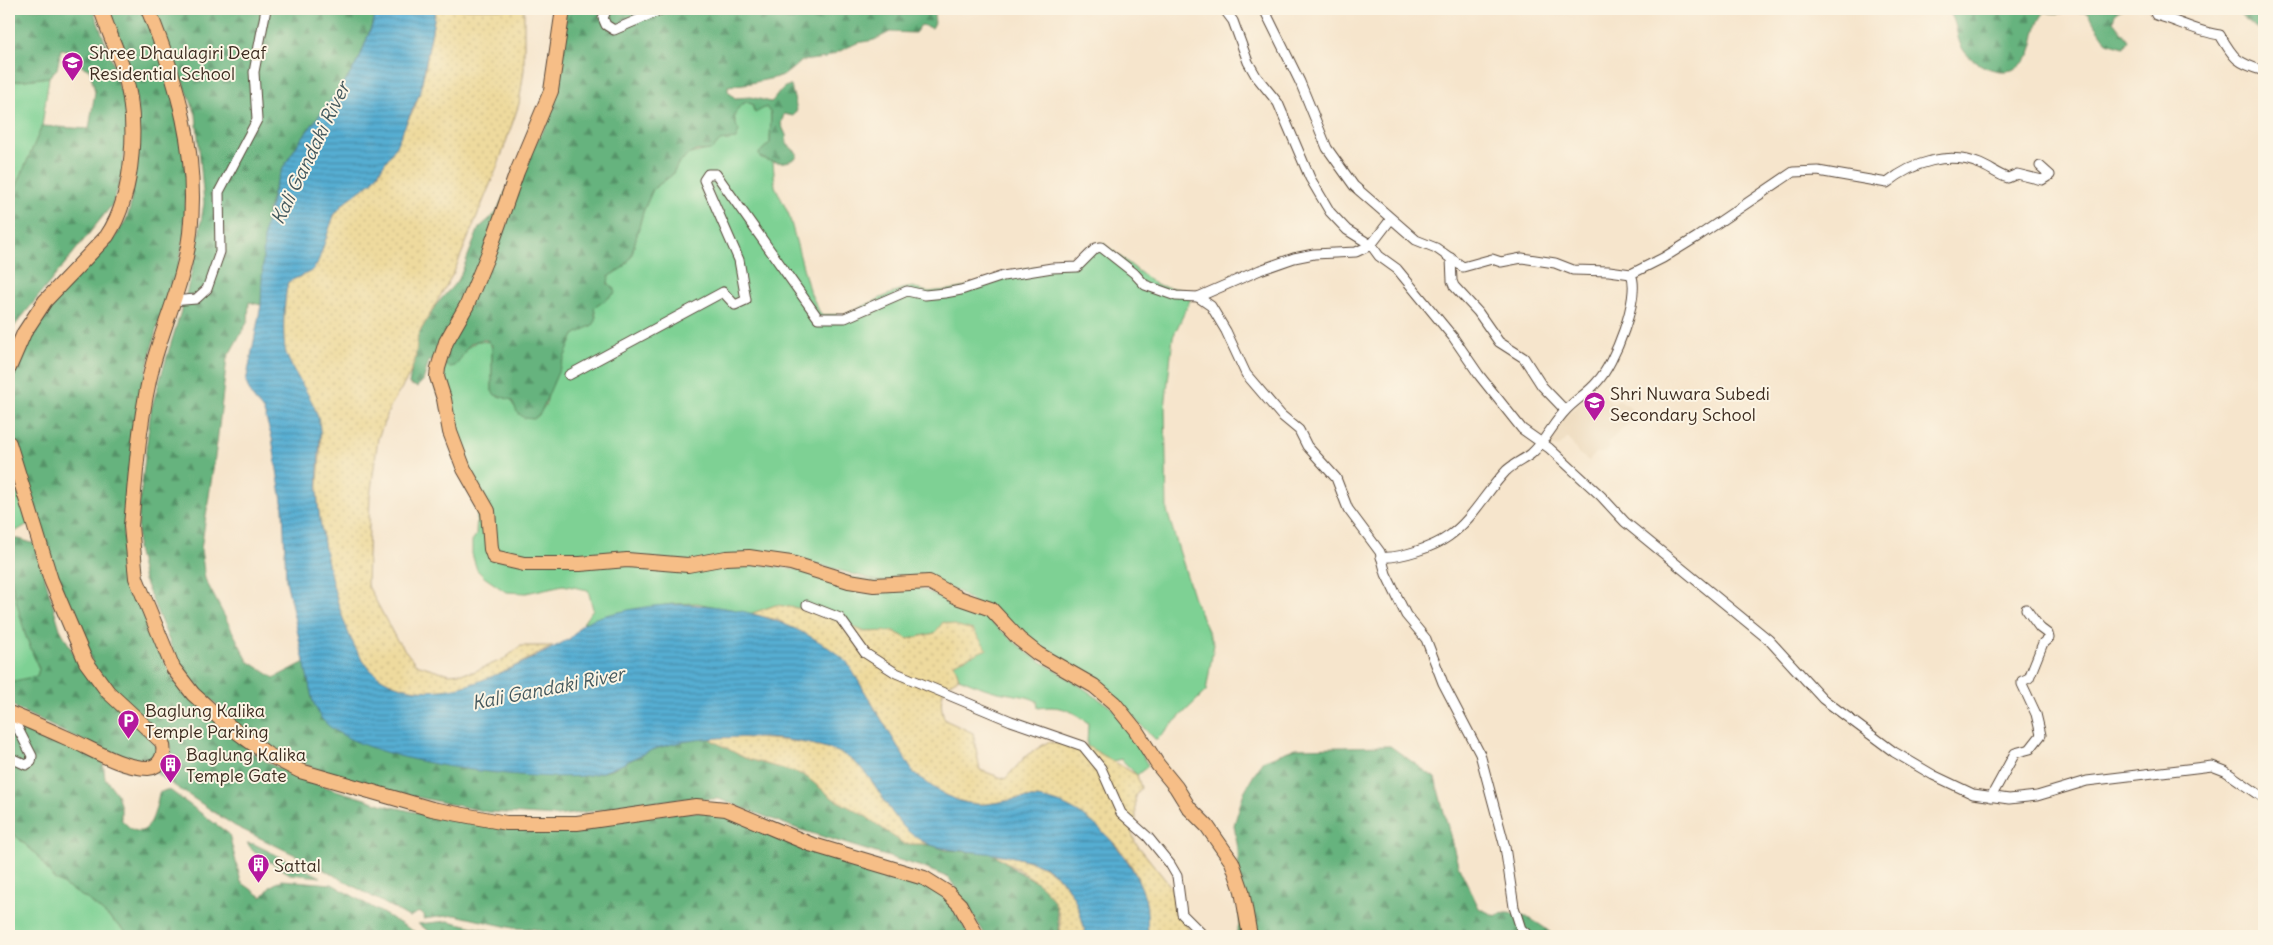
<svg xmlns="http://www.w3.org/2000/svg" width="2273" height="945" viewBox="0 0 2273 945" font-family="Delius,sans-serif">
  <defs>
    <pattern id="forest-firs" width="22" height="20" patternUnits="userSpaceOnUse" patternTransform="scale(1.25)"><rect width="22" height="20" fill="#66b37e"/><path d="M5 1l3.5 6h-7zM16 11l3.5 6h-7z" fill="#559267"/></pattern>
    <pattern id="sand-dots" width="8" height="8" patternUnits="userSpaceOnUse" patternTransform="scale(1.25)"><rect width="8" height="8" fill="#eeda9e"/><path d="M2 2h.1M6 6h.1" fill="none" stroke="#cdbb88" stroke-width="1.8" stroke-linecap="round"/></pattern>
    <pattern id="water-rules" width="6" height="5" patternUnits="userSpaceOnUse" patternTransform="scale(1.25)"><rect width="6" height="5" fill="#55add2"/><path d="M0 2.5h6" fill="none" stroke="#488daa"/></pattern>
  </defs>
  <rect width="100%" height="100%" fill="#fcf5e5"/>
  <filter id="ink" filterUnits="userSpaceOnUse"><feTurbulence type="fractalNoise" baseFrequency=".02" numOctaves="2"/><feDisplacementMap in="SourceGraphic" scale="10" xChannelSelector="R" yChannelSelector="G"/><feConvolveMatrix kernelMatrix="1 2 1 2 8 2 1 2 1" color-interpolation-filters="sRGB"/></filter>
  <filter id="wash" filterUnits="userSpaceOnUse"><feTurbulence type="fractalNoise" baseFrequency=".0096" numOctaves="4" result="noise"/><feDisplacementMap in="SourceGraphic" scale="20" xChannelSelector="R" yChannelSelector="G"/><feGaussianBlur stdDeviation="1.12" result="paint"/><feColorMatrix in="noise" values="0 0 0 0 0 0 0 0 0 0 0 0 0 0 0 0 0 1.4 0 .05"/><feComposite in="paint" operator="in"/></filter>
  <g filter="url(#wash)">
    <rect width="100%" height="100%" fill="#f6e5cc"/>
    <path fill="#ecd8ba" d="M1595,388L1613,404L1618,400L1629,407L1637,416L1607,443L1610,446L1606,453H1596L1589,461L1579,454L1568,438L1560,446L1551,447L1547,438L1552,429Z"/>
    <g fill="#7ed194" stroke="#5c7e59">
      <path d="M49,77L42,126L9,204V82Z"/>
      <path d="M746,102L752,104L754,112L766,107L771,111L770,143L762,150L760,157L773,162L775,186L789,215L809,290L821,315L846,314L901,289L913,287L927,292L957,289L1026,269L1076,262L1084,249L1103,243L1156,285L1194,292L1173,337L1165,408L1167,511L1195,602L1214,644L1206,691L1156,740L1097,682L1079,669L1038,648L956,590L878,581L798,559L691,562L627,556L596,555L563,561L514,558L498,551L462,452L443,383L444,365L450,367L463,351L477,341L490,342L492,349V391L495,395L512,400L515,408L537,417L546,404L549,391L574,335L594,324L596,316L594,308L615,293L607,280L609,276L624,267L631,257L643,212L653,189L672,175L679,162L690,154L713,149L719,141C724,139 728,140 732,139C743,137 734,123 734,115L739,107Z"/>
      <path d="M9,469L28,524L13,533H9Z"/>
      <path d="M474,500L485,510L493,559L765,565L917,587L954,604L980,613L1029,654L1076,683L1112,708L1140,749L1148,766L1137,775L1121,759L1109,762L1087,746L1088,723C1071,709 1059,705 1038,708L1037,701C1027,696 1021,696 1010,694C992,692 976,685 959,678L954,663L935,633L908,639L893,631L865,632L810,610L776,605L750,614L697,603L672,604L620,612L583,623L593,609L588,590L563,585L526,593L506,592L484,577L477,570L472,554V541L476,535L477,512Z"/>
      <path d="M9,568L25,634L39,669L37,676L11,683L9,682Z"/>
      <path d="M9,830L36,854L54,879L90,901L131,936H9Z"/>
    </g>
    <g fill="url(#forest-firs)" stroke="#506e4e">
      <path d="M9,9H93L113,63L118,85L126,102L127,125L122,176L112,205L13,328L9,339V204L42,126L89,129L95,92L90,70L73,62L75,52L61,49L57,69L49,77L9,82Z"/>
      <path d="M105,9H143L171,75L187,178L184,238L177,274L156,331L136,416L134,458L123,535L130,578L154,642L174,680L243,745L268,763L313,783L384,805L450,820L511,828L682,812H712L911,878L947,899L970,936H559L535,929L513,928L455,915L423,919L425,916L419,912L409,917L310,862L235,826L157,774V771L171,757L172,749L164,736L129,704L94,667L52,567L9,432V393L18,360L42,319L68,285L110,245L126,220L130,208L138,143V114L135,92Z"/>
      <path d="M153,9H378L360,57L349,76L299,142L284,166L275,186L267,213L261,305L249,302L248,321L227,358L217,443L201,549L205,579L248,661L274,678L305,662L313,702L334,729L360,742L401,756L465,769L522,775L583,776L608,771L654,749L678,742L708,738L745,758L804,775L834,799L864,815L904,844H928L945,850L993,853L1017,871L1043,885L1051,894L1056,907L1060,936H986L949,878L922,867L798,829L719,799H678L557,816L488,812L412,796L332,775L280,754L236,723L196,685L181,666L172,648L144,580L137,548L139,507L151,409L186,294L195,258L204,203L196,114Z"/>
      <path d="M566,9H937L934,15L935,23L932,28L921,25L915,33L890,32L874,40L857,43L825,58L802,61L783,76L751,83L728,86V91L735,98L751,97L771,102C778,96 782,84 791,86L797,110L793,116L784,114L781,124L786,135L787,144L797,153V157C785,166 772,162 760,157L759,153L770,143L771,113L766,107L755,113L752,104L746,102C733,109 732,119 739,131L736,139L720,141L712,150L696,151L690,154L679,162L672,175L653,189L643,212L631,257L624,267L609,276L608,284L615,289V293L594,308L596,320L594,324L574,335L540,414L533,419L524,418L517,412L512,400L495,395L492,391V345L486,340C464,339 466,356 455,366L450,367L439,361H429L423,381L417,387L409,384L418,335L435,306L459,279L479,228L496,213L505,193L544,129L556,92Z"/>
      <path d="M1946,9H2122L2115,13L2113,21L2128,40L2124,47L2107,42L2087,13C2073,10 2062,16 2045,12C2031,27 2038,50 2022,64C2006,80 1975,66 1964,51C1954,37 1959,20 1946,9Z"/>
      <path d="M2219,9H2264V33L2237,13Z"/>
      <path d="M9,539H19L35,544L60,629L83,670L160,749L153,759C123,766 48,723 17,709L9,701V682L37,676L39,669L25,634L14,593L9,568Z"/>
      <path d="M9,719L103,761L105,778L117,794L121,808V819C147,850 155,815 159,793L166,790L171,791L229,834L241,882L262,897L271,886L282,880L332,884L422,936H131L90,901L54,879L36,854L9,830Z"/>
      <path d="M1390,746L1435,778L1458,865L1479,908L1495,916C1513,906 1541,923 1554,936H1235L1240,923L1238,849L1234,825L1244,792L1262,761L1296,748Z"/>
      <path d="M247,843L254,844L321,877L290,874L254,852Z"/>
      <path d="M448,921L510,935L535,936H437L418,924Z"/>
    </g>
    <g fill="url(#sand-dots)" stroke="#94825e">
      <path d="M436,9H524V70L519,104L498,165L454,272L418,335L415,360L409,376L390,407L378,438L370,497L367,584L396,639L416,664L449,674L473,672L504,659L521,646H553C522,662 490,681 456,689C430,695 390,690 370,670C340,639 323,548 318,505C316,481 322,457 320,433C318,405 298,382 287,357C281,343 284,297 288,282C294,275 306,276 312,269C325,253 324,234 334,216C344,198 366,189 379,173L415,107L425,70Z"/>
      <path d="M776,605L810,610L865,632L893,631L908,639L935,633L943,622L973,630L987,649L954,663L959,678C940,686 938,702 945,720L973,733L980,770L1005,779L1027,755L1048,742L1087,746L1137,775L1141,788L1135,796L1136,819L1131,830L1135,842L1171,887L1179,914L1193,936H1148C1146,919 1145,900 1139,883C1128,846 1074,800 1034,798C1019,797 1003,802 988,804C959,807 935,790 913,772L847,662L778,620L750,614Z"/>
      <path d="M736,737C773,740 837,739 864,768C886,793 899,826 928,844H904L864,815L834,799L804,775L745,758L708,738Z"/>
      <path d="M993,853C1051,862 1074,877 1086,936H1060C1064,886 1027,878 993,853Z"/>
    </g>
    <path fill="url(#water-rules)" stroke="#486c78" d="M378,9H436L420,93L395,148L372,182L345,202L334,215L317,265L310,272L288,282C284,298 281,341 287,356C297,382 322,406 320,436C319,459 316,482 318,505C323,547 341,643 372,671C399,696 444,694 477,682C508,671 540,655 569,639C575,635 578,626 585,623C595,617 609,614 620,612C695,593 789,611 847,662L913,772C935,790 958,807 988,804C1003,802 1017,798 1033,798C1083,799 1132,854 1145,898C1148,910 1147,924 1148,936H1086C1072,866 1040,858 975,852C959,850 945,850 931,845C881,827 883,765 830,749C784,734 704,733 658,748C631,757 614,773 583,776C528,781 356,763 321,718C318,714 316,707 313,702L286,580L283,508L272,438L264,412L251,395L246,382L261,305L264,232L275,186L284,166L299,142L349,76L360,57Z"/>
  </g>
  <g filter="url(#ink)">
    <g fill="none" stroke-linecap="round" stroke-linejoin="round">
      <defs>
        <g id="minor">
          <path d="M607,9L603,18L606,25L614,30L663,9"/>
          <path d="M1224,9L1233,21L1248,62L1256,76L1278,103L1310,178L1330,212L1347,230L1371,245L1379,256L1397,269L1453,337L1479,375L1522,429L1549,448L1601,496L1625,522L1769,640L1823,699L1894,752L1933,775L1973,794L2009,799L2037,796L2087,781L2212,766L2225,771L2264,798"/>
          <path d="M1264,9L1300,82L1327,148L1354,186L1416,240L1436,248L1463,267L1492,259L1501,262L1522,258L1555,263L1573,270L1609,271L1631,274"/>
          <path d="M2153,9L2156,15C2178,21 2198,32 2220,35C2234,59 2237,63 2264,71"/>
          <path d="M1451,258L1452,281L1454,286L1478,312L1499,342L1524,358L1542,386L1565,410"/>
          <path d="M1198,297L1211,306L1226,331L1246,374L1281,415L1299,430L1307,446L1336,478L1348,509L1380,552L1386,574L1406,615L1426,639L1443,683L1480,754L1505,847L1514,907L1521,929L1529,936"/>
          <path d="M172,301L196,299L207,289L220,252L219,192L257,120L254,72L266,9"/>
          <path d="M569,375L723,292L735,305L746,300L739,260L704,180L708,174H716L818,318H845L907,291L925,295L945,293L961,290L1003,276L1052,268L1077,267L1096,248L1101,247L1134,273L1145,285L1176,296L1198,297L1260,270L1294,258L1314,254L1356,252L1371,245L1391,219"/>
          <path d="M1381,557C1398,559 1434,547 1449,536C1472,520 1486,492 1506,471C1513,464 1523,460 1531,454C1545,442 1553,423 1566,410C1575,400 1588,393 1597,382C1614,365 1641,296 1631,274L1663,258L1697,237L1793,172L1818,171L1887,183C1913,162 1949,151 1980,164C1990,168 1998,175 2008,178L2017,174L2042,180L2050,175L2040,166"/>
          <path d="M807,605L840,618L865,653L896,673L1011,721L1083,746L1101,768L1121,813L1148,837L1170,864L1177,876L1182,914L1204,936"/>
          <path d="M9,757L26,765L31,762L32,756L10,713"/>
          <path d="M1991,797L2015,753L2030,749L2041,735L2036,714L2022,684V681L2029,678L2043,643L2049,638L2048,634L2040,628L2026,609"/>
        </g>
        <g id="primary">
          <path d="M148,9C177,80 199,155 190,233C185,278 165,321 153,364C139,417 136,472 131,526L136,578L173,668L193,694L225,723L267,754L300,771L432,809L506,823H577L696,806L726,809L810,844L924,878L948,893L960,905L977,936"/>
          <path d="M9,368L24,333L45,301L107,236C135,194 139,117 123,69C117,49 107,29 101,9"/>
          <path d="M9,443L51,580L86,662L108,692L162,742C166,753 161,767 148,768C121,768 92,749 69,739C49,730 29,721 9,713"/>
        </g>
        <path id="trunk" d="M563,9L551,91L517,172L489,252L467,305L446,342L438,368L437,377L444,399L450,432L464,469L488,511L491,549L494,557L524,564H580L627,560L688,565L726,558L749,557L791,563L849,581L874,585L929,582L959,598L991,609L1019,639L1038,654L1094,686L1114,703L1135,729L1158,765L1176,787L1189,808L1207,826L1232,862L1242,891L1250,936"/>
      </defs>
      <use href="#minor" stroke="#574638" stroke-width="11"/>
      <use href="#primary" stroke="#574638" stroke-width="16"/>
      <use href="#trunk" stroke="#574638" stroke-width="16"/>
      <use href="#minor" stroke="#fff" stroke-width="9"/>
      <use href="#primary" stroke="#f6be87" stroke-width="14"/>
      <use href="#trunk" stroke="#f6be87" stroke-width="14"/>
    </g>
  </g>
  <defs>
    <symbol id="school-pin" viewBox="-11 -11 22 30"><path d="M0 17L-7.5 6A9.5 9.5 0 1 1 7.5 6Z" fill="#b5179e" stroke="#fcf5e5"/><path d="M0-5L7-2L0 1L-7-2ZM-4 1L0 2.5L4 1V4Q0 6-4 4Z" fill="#fff"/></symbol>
    <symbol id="parking-pin" viewBox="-11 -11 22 30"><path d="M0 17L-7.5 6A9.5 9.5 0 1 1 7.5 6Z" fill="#b5179e" stroke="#fcf5e5"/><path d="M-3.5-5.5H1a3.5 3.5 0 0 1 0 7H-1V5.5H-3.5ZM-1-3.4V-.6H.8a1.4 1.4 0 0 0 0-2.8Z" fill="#fff"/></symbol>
    <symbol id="building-pin" viewBox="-11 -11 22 30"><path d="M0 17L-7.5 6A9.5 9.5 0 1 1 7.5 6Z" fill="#b5179e" stroke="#fcf5e5"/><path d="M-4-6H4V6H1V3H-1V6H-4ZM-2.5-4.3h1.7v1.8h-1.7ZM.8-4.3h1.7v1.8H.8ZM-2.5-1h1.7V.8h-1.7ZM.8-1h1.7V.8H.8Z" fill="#fff"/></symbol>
  </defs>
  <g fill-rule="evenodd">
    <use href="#school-pin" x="60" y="50" width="25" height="34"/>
    <use href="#school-pin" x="1582" y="390" width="25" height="34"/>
    <use href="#parking-pin" x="116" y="708" width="25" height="34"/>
    <use href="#building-pin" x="158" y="752" width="25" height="34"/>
    <use href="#building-pin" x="246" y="852" width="25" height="34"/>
  </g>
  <g text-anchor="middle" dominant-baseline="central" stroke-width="4" stroke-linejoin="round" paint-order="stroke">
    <g font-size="18" fill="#3b2a1e" stroke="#fcf5e5" text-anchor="start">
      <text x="89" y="52">Shree Dhaulagiri Deaf<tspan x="89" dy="21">Residential School</tspan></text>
      <text x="1610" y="393">Shri Nuwara Subedi<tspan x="1610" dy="21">Secondary School</tspan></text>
      <text x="145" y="710">Baglung Kalika<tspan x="145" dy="21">Temple Parking</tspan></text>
      <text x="186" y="754">Baglung Kalika<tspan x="186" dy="21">Temple Gate</tspan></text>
      <text x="274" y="865">Sattal</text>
    </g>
    <g font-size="19" font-style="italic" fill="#44585d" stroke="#fcf5e5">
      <text transform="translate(310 153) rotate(-64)">Kali Gandaki River</text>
      <text transform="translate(548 688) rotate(-11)">Kali Gandaki River</text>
    </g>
  </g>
  <rect width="2273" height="945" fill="none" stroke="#fcf5e5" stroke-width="30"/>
</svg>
